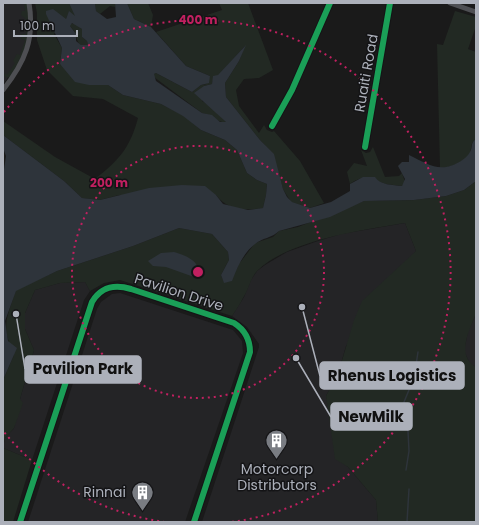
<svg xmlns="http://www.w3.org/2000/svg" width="479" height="525" viewBox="0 0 479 525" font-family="Poppins,sans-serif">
  <rect width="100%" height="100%" fill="#1a1a1a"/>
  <g fill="#242426">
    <path d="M3,3H26L28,34L20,59L3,85Z"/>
    <path d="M405,223L416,251L346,346L338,374L326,396L343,463L348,467L376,500L378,522H202L259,347V344L247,327L232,316L244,297L251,280L257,271L265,265L287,252L315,242L341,234Z"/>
    <path d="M85,282L90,291L84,300L32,460L3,448L5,438L14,428L20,399L34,350L25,329V313L35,290L60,283Z"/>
    <path d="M120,293L233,330L242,341L243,353L185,522H28L97,309L101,302L112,294Z"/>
    <path d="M476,314V367L470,364L464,351L468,331Z"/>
  </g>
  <g fill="#222923">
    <path d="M24,3H28C31,34 27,51 10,78L4,76L5,73L7,75L15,63L13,61L17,54L20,55L25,40L21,39L22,34H26V19L21,15L22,11H25Z"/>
    <path d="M35,3H69L76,16H73L69,12L66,19L54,34L62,48L60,64L89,85H108L123,95L161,104L184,116L201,130L225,140L237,150L247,173L257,180L267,184L266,195L263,208C245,211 227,210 216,195H119L100,200L82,198L64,181L3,135V121L55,157L95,179C119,160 130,148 138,118L103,99L73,96L47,70L37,40V13Z"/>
    <path d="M95,3H115V7L110,6L100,14L96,11Z"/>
    <path d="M127,3H148L153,15L151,27L134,19Z"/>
    <path d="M219,3H248L273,70L259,78L244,79L236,90L239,106L259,133L264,125L267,130L272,132L274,131L300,161L324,203L310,208L291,202L283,189L273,154L260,140L226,97L225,83L239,61L245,46L218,76H214L212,84L204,86L202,101L209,105L227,123C215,122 214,115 202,113L154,77V74L156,73L192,92L201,85L206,84L210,76L186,66L156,32L222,10Z"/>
    <path d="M455,11L476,17V26L468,49L476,52V139C470,143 472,147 470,153C465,162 449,168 440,168L437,44L443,45Z"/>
    <path d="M74,23L82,29V37L87,41L88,45C76,48 78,38 74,31C73,29 71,28 70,26V24Z"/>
    <path d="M373,147L385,177L399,176L402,173L405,182L402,186C396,185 391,185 386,184C369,179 366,173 350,184L347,172L354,163L367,166L361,150L366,153L370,152Z"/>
    <path d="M476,181V314C469,330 456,356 476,367V522H378L376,500L348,467L335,459L326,396L338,374L354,320L362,301L416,251L405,223C363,230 288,240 257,271C250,279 249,289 243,298C240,304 236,310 232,316L120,280L104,283L90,291L85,282L60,283L35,290L25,313V329L34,350L20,399L23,403L14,428L5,438L3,446V380L14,355C1,326 6,320 16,290L57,271L133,246L179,228L212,234L228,252L229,260L221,275L224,282L231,281L239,264L255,243L273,237L279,231L298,227L364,201L414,200L446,196L464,190Z"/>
    <path d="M3,448L32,460L13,522H3Z"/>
  </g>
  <g fill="#2e343b" fill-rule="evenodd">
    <path d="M69,3H95L96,11L107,19L116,17L115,3H127L134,19L151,27L186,66L210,76L209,83L201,85L192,92L156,73L154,74L156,81L202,113L212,115L220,122H226L194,93L204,86L212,84L213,76L218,75L246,45L239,61L225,83L226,97L260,140L274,154L283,189L287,197L292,202L310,208L331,202L350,191V184L363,177H375C380,185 393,185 402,186L405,179L398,166L402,162H409V155C428,164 440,174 461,161C464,159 468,156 470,152C473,147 470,143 476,139V181L464,190L446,196L414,200L364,201L330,217L279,231C272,238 262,238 255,244C243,253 237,268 232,281L224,283L221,275L229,260L228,252L212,234L179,228L133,246L57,271L16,291L5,321L8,341L17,348L3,380V176L6,156L3,148V135L64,181L82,198L100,200L149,188L182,185L205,186L216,195L223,204L248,210L263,208L266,195L267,184L257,180L247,173L237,150L225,140L201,130L183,116L161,104L123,95L108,85H89L75,82L60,64L62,48L46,14V11L53,9L66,19L69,11L75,16ZM72,23L82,29V37L87,41L88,45H81L76,41V34L70,26Z"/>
    <path d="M174,252C185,255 206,263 194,277L166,267L153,266L148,261L161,253Z"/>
  </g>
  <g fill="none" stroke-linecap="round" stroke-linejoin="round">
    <g stroke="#2e343b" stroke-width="1.5">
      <path d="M406,470L409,451L408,431L404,402L414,378L418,352"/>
      <path d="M407,522L409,489"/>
    </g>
    <g stroke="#4e4f53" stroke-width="5">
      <path d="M450,3L476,12"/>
      <path d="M3,90C25,62 35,39 29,3"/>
      <path d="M272,126L292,90L330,3"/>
      <path d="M365,147L390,3"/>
      <path d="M20,522L92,302C101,287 114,284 131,289L234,323C245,330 250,340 250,352L194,522"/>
    </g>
    <defs>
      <g id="cycleway">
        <path d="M272,126L292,90L330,3"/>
        <path d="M365,147L390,3"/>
        <path d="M20,522L92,302C101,287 114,284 131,289L234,323C245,330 250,340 250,352L194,522"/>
      </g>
    </defs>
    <use href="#cycleway" stroke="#141416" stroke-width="8"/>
    <use href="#cycleway" stroke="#1a9f57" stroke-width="6"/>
  </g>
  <g fill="none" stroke="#c12060" stroke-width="2" stroke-dasharray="2 4">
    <circle cx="198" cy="272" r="126"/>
    <path d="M165 522A252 252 0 0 1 4 432M4 112A252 252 0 1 1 231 522"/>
  </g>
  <defs>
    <symbol id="building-pin" viewBox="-11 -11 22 30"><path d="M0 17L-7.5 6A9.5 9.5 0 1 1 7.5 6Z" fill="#797c82" stroke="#141416"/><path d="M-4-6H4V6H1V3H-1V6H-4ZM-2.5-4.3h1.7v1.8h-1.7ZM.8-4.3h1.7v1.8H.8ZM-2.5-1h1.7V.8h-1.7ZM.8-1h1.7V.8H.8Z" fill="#fff"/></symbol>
  </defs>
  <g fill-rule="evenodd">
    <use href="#building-pin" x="264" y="428" width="25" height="34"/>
    <use href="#building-pin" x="130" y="480" width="25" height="34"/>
  </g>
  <g text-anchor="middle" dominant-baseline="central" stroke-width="3" stroke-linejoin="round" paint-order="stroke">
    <g font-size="14" fill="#acb0ba" stroke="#141416">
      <text transform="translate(366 73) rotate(-80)">Ruaiti Road</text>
      <text transform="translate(179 292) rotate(18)">Pavilion Drive</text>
    </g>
    <g font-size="14" fill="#acb0ba" stroke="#141416">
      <text x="277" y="469">Motorcorp<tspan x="277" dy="16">Distributors</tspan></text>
      <text x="126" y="492" text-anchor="end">Rinnai</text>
    </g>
  </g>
  <circle cx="198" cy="272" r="6" fill="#c12060" stroke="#141416" stroke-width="2"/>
  <g font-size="12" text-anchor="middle" font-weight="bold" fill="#c12060" stroke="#141416" stroke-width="3" stroke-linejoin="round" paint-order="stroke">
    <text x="198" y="24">400 m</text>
    <text x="109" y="187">200 m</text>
  </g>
  <path fill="none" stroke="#acb0ba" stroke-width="1.5" d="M16 314L25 369M302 307L320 376M296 358L331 417"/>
  <g fill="#acb0ba" stroke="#141416" stroke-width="1.5">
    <circle cx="16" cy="314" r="4"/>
    <circle cx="302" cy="307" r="4"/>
    <circle cx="296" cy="358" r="4"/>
  </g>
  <g fill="#acb0ba" stroke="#acb0ba" stroke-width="1.5">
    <rect x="25" y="356" width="116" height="27" rx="4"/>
    <rect x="320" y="362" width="144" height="27" rx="4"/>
    <rect x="331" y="403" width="81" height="27" rx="4"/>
  </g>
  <g font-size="15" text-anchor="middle" font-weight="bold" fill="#111">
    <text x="83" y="374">Pavilion Park</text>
    <text x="392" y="381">Rhenus Logistics</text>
    <text x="371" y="422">NewMilk</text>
  </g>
  <rect width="479" height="525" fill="none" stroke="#acb0ba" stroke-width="8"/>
  <path d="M14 30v6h63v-6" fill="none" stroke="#acb0ba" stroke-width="2"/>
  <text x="20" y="30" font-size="12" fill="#acb0ba" stroke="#141416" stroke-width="3" paint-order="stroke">100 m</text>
</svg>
